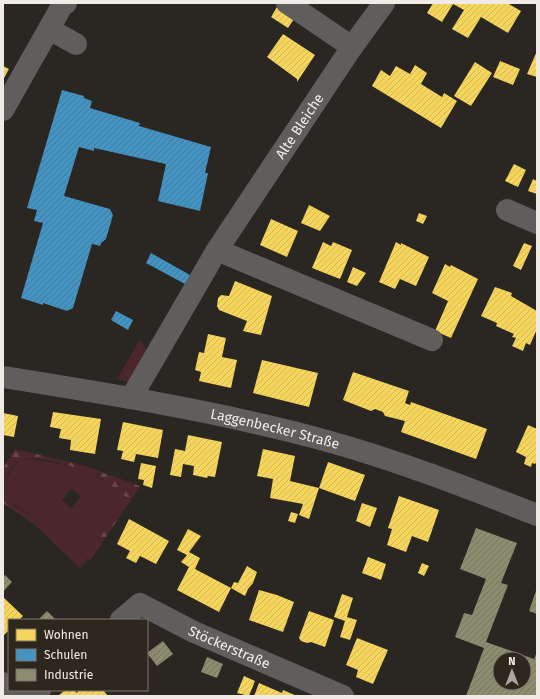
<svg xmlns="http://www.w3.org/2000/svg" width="540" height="699" viewBox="0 0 540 699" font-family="'Fira Sans',sans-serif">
  <defs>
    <pattern id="forest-firs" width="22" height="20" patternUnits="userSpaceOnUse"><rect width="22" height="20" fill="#4b272c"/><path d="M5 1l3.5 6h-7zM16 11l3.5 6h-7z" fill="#65464a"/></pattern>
    <pattern id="homes-hatch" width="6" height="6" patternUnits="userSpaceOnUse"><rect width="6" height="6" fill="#f6d55c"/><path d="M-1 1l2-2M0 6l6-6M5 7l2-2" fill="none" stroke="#d3b857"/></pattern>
    <pattern id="schools-hatch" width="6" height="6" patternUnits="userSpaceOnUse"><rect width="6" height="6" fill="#4393c3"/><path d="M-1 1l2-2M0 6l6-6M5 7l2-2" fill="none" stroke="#457897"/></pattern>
    <pattern id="industry-hatch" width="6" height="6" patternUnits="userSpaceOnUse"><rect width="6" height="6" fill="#8c8c6e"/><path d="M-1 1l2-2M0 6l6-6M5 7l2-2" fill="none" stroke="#747460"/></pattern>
  </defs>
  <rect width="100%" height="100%" fill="#2a2622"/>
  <g fill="#4b272c" fill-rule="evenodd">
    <path d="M140,339L149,354L129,382L117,379Z"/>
    <path d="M29,459C53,462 80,466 101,479C110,484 118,491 126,497L99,539L100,542L96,547H94L83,565L33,517L7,500L3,494V483L13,467L20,460ZM71,489L81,496L71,508L62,500Z"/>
  </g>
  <g fill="url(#forest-firs)">
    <path d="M15,449L85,466L140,486L90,561L86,557L100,542L99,539L126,497C117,491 108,482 99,477C84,470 33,452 19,461C11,465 7,475 3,483V468Z"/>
    <path d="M3,494C10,505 22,510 32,517C43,525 78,555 83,566L80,568L34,524L3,503Z"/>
  </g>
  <g fill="url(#homes-hatch)">
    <path d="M433,3H507L521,11L508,33L481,17L468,38L452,29L464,10L453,4L442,22L427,13Z"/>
    <path d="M277,7L294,19L288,28L271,17Z"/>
    <path d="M283,34L315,55L297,82V79L267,57Z"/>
    <path d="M537,51V77L527,74Z"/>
    <path d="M500,61L520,69L513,85L493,77Z"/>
    <path d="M475,62L492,73L471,106L454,96Z"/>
    <path d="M415,65L427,73L421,84L442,97L444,93L457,101L441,128L372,86L381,70L390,76L396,66L410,74Z"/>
    <path d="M3,66L9,69L3,80Z"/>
    <path d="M514,164L526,170L518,187L505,181Z"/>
    <path d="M533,179L537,181V194L528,191Z"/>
    <path d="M309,205L330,216L320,231L301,223Z"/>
    <path d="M419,213L427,216L423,224L416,221Z"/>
    <path d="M271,219L298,231L287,257L260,245Z"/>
    <path d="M323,242L331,246L333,242L352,250L340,279L312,268Z"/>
    <path d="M396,242L401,245V243L429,257L416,286L400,279L395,289L379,282Z"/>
    <path d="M524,243L532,246L521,270L513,266Z"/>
    <path d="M445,264L450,267L451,265L478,279L451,338L435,331L448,301L432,293Z"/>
    <path d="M353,267L366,273L357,286L347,282Z"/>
    <path d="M235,281L272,296L261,335L243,331L247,321L219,310L217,306L218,298L221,295L229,296Z"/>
    <path d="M495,287L512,293L511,296L537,311V329L530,345L526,343L523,351L512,346L516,338L512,337L514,334L496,326L497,323L481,316Z"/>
    <path d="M208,334L226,338L222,357L237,360L231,388L199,381L201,372L195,370L199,352L204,353Z"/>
    <path d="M262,360L318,373L309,407L253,393Z"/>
    <path d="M353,372L409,391L405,403L410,405L411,402L487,429L476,459L401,432L405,421L385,416L383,412L375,409L371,411L343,400Z"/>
    <path d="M53,412L101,419L95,454L70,450L71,440L59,438L61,429L50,427Z"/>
    <path d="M3,413L18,416L14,437L3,435Z"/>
    <path d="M123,422L163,430L158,458L136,454L134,462L121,459L123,451L117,450Z"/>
    <path d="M528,425L537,429V461L535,464L532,463L531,467L524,464L526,457L516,452Z"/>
    <path d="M188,435L222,442L215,477L208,476L207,478L193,475L194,466L183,464L181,477L170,475L175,449L185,451Z"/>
    <path d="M263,449L295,456L290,481L319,488L328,462L365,475L355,501L319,488L309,519L299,515L303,504L270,498L273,479L257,476Z"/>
    <path d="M141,463L156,466L152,488L143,485L144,480L138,479Z"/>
    <path d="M399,496L439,510L428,542L412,536L406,552L387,545L392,529L388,528Z"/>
    <path d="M362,503L377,508L370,527L356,521Z"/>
    <path d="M291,512L298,514L295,523L288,521Z"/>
    <path d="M129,519L169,541L156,564L140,556L136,563L126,558L130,551L117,544Z"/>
    <path d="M188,529L201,536L189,552L200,558L195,569L231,588L234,582L238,583L247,566L257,572L253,583L248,589L245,596L231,588L219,612L177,590L189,567L181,562L187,555L177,550Z"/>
    <path d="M368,557L386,564L381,580L362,573Z"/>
    <path d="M422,563L429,566L424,576L418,573Z"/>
    <path d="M259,590L277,595L294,602L283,632L249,620Z"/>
    <path d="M342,594L353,598L347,617L357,620L350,640L340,637L345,621L334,617Z"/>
    <path d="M3,597L23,616L19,620H9V630L3,636Z"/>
    <path d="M309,611L334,620L325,647L311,642L307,643L301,641L299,638Z"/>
    <path d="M357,638L388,650L373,684L356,677L358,670L346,665Z"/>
    <path d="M244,676L255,681L249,696L237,693Z"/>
    <path d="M259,683L282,693L283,690L297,696H254Z"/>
    <path d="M65,690H74L77,693L79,690H103L108,696H58Z"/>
  </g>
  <g fill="url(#schools-hatch)">
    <path d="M62,90L84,96V98L92,101L90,108L140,123L139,126L211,147L205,173H208L200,211L158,201L166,164L94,148V151L79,147L64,196L110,209L113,215L106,239L101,243L100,246L92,244L73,308L67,311L43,303V305L21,298L43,223L34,221L37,210L27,208Z"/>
    <path d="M151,253L190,275L185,284L146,263Z"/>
    <path d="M116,311L133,320L128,330L111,320Z"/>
  </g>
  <g fill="url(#industry-hatch)" fill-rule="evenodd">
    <path d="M476,528L517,543L501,583L508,585L486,642L534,659L537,652V696H466L484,648L455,637L464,613L472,615L486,579L460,569ZM500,659H524V683H500Z"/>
    <path d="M5,575L12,582L3,592V577Z"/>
    <path d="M537,588V614L529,611Z"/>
    <path d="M47,611L55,619L38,620Z"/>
    <path d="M163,641L173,654L157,666L147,653Z"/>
    <path d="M207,657L223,664L217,678L201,672Z"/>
  </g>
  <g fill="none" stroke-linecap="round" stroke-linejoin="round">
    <g stroke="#605e5d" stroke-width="22">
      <path d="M287,3L352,47"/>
      <path d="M49,29L76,44"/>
      <path d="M3,110L63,4L66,3"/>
      <path d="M507,210L537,223"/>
      <path d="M217,250L432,340"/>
      <path id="s1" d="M3,377C109,394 216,411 320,439C394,459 466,487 537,515"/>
      <path id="s2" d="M131,398L217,250L352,47L384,3"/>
      <path id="s3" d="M121,620L140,604L194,632L343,696"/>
      <path d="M3,683L14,696"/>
      <path d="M33,696L40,690"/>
    </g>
  </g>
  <g text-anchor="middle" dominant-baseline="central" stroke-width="4" stroke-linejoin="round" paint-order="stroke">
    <g font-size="14" fill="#f0ebe5" stroke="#2e271e">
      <text stroke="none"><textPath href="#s2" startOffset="320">Alte Bleiche</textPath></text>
      <text stroke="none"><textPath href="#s1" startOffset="277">Laggenbecker Straße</textPath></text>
      <text stroke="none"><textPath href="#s3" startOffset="124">Stöckerstraße</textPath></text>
    </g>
  </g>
  <rect width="540" height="699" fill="none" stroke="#f0ebe5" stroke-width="8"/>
  <rect x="8" y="619" width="140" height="72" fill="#2e271e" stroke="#7c756e"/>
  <rect x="16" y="629" width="20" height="12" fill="#f6d55c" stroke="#7c756e"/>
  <text x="44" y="639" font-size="12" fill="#f0ebe5">Wohnen</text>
  <rect x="16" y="649" width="20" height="12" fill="#4393c3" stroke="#7c756e"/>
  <text x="44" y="659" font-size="12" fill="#f0ebe5">Schulen</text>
  <rect x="16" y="669" width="20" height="12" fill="#8c8c6e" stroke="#7c756e"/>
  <text x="44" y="679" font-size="12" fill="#f0ebe5">Industrie</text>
  <g transform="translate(512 671)"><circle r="19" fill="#2e271e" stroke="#7c756e"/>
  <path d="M0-3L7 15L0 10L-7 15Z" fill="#aba6a1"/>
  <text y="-6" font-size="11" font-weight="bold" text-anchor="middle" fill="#f0ebe5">N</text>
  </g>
</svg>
